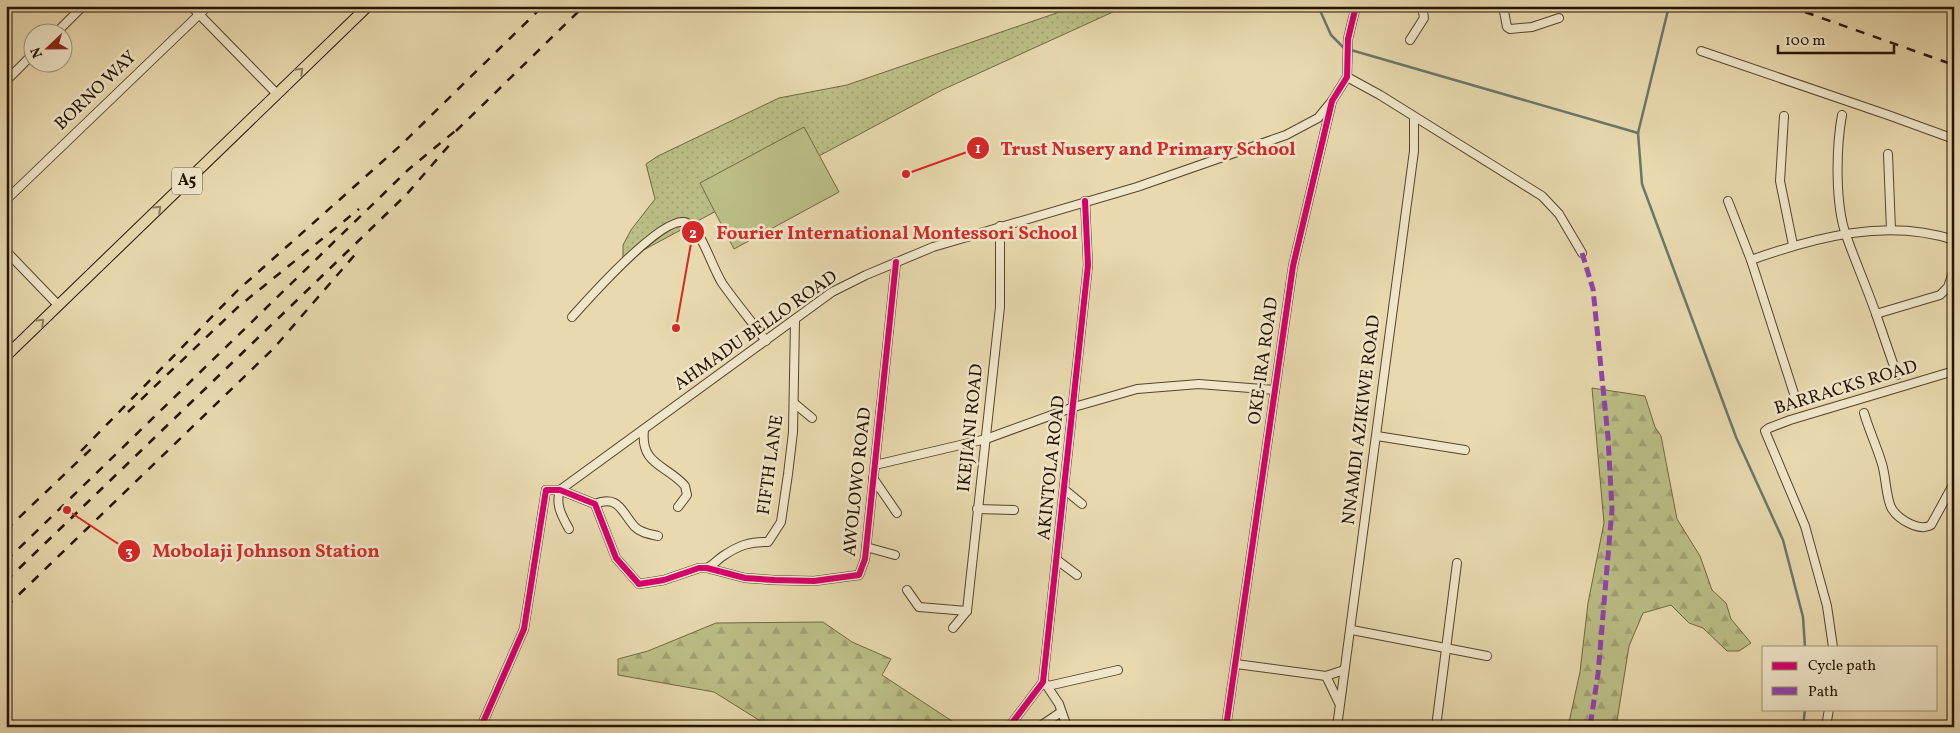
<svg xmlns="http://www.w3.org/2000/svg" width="1960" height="733" viewBox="0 0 1960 733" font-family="Vollkorn,serif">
  <defs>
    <pattern id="grass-dots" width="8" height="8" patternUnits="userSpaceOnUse" patternTransform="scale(1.25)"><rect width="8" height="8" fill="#bbbe86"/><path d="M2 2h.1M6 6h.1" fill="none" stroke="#a1a272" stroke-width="1.8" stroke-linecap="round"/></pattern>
    <pattern id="forest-firs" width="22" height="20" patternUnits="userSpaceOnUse" patternTransform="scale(1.25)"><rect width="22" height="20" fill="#bbbe86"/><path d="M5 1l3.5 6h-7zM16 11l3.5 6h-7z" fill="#a1a272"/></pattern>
  </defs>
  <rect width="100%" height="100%" fill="#e8d9ae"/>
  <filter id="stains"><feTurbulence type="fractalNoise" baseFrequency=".004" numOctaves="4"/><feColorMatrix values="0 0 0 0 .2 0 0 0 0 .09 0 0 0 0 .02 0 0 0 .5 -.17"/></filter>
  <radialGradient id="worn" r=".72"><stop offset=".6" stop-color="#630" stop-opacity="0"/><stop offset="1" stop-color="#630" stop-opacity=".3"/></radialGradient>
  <path fill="url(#grass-dots)" stroke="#706843" d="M1077,6H1126L942,90L623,261V245L631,230L655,199L646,164L658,156L779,98L847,85Z"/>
  <g fill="url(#forest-firs)" stroke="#706843">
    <path d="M1592,388L1645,396L1655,427L1661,436L1677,519L1700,556L1712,590L1726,603L1731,619L1751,643L1739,651H1727L1703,628L1689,623L1671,605L1643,613L1629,646L1616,727H1568L1580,672L1588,603L1604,523Z"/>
    <path d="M823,622L852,642L891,659L882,675L961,727H770L714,692L618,675V659L648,651L716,623Z"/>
  </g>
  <path fill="#bbbe86" stroke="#706843" d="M804,127L839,192L734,249L700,183Z"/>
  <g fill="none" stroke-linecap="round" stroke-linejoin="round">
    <g stroke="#6a776b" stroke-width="2.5">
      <path d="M1318,6L1331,35L1344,48L1638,133"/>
      <path d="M1669,6L1638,133L1642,184L1736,437L1783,540L1803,617L1805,647"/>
      <path d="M1803,727L1805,709"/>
    </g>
    <defs>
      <g id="minor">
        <path d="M191,6L276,93"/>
        <path d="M1503,6L1507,27L1510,29L1532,27L1559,18"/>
        <path d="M57,32L83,6"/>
        <path d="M1410,40L1424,18L1422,6"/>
        <path d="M1701,51L1888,115L1954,139"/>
        <path d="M1347,77L1380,95L1542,196L1559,214L1582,253"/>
        <path d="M6,81L32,55"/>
        <path d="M1842,115C1836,148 1835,204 1846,235C1855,261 1867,288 1876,314L1940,295L1948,287L1954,269"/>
        <path d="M1784,116L1780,181L1793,245"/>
        <path d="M1888,154L1891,230"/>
        <path d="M6,200L208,6"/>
        <path d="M1728,201L1751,260L1797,403"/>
        <path d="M6,251L58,305"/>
        <path d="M1751,260C1816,237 1887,218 1954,240"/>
        <path d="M1876,314L1897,375"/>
        <path d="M572,317C589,298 660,218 684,222C694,224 700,237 704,245C710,257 715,271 722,283C736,303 752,322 766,341"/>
        <path d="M794,403L812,418"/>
        <path d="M1864,413C1869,430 1877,447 1882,464C1886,476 1886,500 1892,509C1899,520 1920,532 1931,525L1954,483"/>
        <path d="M644,430C640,465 667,465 685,486L687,495L678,507"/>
        <path d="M1377,436L1465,450"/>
        <path d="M875,465L986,439L1074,407L1137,389L1199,384L1275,390"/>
        <path d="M873,478L897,513"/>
        <path d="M1065,490L1082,504"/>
        <path d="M595,504C619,494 622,513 635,527C641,533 650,534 658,536"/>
        <path d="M977,509L1014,510"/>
        <path d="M569,529C562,516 555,505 560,490L832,292L866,275L933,247L1137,187L1286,135L1318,118L1332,101"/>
        <path d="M866,547L895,555"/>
        <path d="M1057,560L1077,575"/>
        <path d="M707,568C715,564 717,560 723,556C738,546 750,541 768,542L781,522L788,474L793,432L795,320"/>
        <path d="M907,590L919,607L967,611"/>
        <path d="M953,628L967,611L1000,307V226"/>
        <path d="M1352,630L1487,656"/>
        <path d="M1833,647L1827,606L1805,526L1765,431L1769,428L1790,420L1954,371"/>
        <path d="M1236,664L1326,676L1344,670"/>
        <path d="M1326,676L1339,703"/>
        <path d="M1045,683L1059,704L1067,727"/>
        <path d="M1048,686L1118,670"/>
        <path d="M481,727L524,629L546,490H560L595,504L616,558L639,584L664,580L699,568H707L745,578L774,580L814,581L859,575L865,559L896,262"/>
        <path d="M1009,727L1043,682L1088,265L1085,201"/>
        <path d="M1039,727L1061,712"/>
        <path d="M1226,727L1293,266L1332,101L1347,77L1348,39L1356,6"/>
        <path d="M1337,727L1414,151V118"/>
        <path d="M1436,727L1457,563"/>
        <path d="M1826,727L1829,709"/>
      </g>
      <path id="major" d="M6,356L368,6"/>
    </defs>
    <use href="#minor" stroke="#55442c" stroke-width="10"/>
    <use href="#major" stroke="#241300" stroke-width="12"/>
    <use href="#minor" stroke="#f0e6ca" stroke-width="8"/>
    <use href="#major" stroke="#e8d9ae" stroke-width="10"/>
    <g stroke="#241300" stroke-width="2.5" stroke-dasharray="9 9" stroke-linecap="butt">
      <path d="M1788,6L1954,65"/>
      <path d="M456,131L584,6"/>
      <path d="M128,412L238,307L359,209"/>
      <path d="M81,451L238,290L401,145L543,6"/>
      <path d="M6,530L91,449"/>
      <path d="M6,561L409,169L460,127"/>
      <path d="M6,581L406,195L452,142"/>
      <path d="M6,607L274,348L359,250"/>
    </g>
    <path stroke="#8e44ad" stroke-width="5" stroke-dasharray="10 5" stroke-linecap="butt" d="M1582,253L1593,289L1608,437L1612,509L1598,674L1590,727"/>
    <defs>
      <g id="cycleway">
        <path d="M481,727L524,629L546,490H560L595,504L616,558L639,584L664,580L699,568H707L745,578L774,580L814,581L859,575L865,559L896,262"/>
        <path d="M1009,727L1043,682L1088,265L1085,201"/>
        <path d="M1226,727L1293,266L1332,101L1347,77L1348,39L1356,6"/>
      </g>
    </defs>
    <use href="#cycleway" stroke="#f0e6ca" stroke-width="9"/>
    <use href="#cycleway" stroke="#d6006c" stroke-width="6"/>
  </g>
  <defs><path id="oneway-chevron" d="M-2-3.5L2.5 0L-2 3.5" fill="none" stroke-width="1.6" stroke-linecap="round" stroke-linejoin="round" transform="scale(1.25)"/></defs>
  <g stroke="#908060">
    <use href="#oneway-chevron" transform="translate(300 71) rotate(-45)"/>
    <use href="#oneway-chevron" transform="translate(158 209) rotate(-44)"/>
    <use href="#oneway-chevron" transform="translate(41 322) rotate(-44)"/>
  </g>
  <g text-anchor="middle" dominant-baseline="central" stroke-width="5" stroke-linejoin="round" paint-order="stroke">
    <rect fill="#f0e6ca" stroke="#61523d" stroke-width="1" x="172" y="167.5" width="30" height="27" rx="4"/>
    <g font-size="16" font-weight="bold" fill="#241300">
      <text x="187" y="181">A5</text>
    </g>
    <g font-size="18" fill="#241300" stroke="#f0e6ca">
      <text transform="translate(96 91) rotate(-44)">BORNO WAY</text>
      <text transform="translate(756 331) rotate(-35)">AHMADU BELLO ROAD</text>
      <text transform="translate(1264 361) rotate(-82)">OKE-IRA ROAD</text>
      <text transform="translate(1846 388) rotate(-17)">BARRACKS ROAD</text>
      <text transform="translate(1362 420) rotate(-83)">NNAMDI AZIKIWE ROAD</text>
      <text transform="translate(971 428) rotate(-84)">IKEJIANI ROAD</text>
      <text transform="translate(771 465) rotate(-82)">FIFTH LANE</text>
      <text transform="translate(1052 468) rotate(-84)">AKINTOLA ROAD</text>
      <text transform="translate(858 482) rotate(-84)">AWOLOWO ROAD</text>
    </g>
  </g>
  <path fill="none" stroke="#d62828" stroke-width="2" d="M906 174L978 148M676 328L693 232M67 510L129 551"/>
  <g fill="#d62828" stroke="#f0e6ca" stroke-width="2">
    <circle cx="906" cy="174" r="5"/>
    <circle cx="676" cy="328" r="5"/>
    <circle cx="67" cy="510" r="5"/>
    <circle cx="978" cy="148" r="12"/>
    <circle cx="693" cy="232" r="12"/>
    <circle cx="129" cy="551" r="12"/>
  </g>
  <g font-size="15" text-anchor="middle" font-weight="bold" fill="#fff">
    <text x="978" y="153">1</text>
    <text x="693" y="238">2</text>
    <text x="129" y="556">3</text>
  </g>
  <g font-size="19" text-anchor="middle" font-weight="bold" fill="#d62828" stroke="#f0e6ca" stroke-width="5" stroke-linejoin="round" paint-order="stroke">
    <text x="1148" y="155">Trust Nusery and Primary School</text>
    <text x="897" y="239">Fourier International Montessori School</text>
    <text x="266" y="557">Mobolaji Johnson Station</text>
  </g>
  <rect width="1960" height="733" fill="none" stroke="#e8d9ae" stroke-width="25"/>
  <rect x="8" y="8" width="1945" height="718" fill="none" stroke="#241300" stroke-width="2.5"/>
  <rect x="12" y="12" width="1935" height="708" fill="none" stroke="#241300"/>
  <rect x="1762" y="646" width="175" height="65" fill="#f0e6ca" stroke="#9e9279"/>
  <rect x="1772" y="662" width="25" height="8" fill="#d6006c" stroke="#9e9279"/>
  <text x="1808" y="670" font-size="15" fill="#241300">Cycle path</text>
  <rect x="1772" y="687" width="25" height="8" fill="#8e44ad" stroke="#9e9279"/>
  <text x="1808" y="696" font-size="15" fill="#241300">Path</text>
  <g transform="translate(48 48) rotate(248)"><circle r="24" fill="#f0e6ca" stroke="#9e9279"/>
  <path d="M0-4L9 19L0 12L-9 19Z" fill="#8f2418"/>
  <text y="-8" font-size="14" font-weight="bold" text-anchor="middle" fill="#241300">N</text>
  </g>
  <path d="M1778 45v8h116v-8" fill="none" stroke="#241300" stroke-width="2.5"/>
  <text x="1785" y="45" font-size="15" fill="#241300" stroke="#f0e6ca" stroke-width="4" paint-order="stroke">100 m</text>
  <rect width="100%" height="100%" filter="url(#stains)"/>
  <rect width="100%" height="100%" fill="url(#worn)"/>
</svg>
